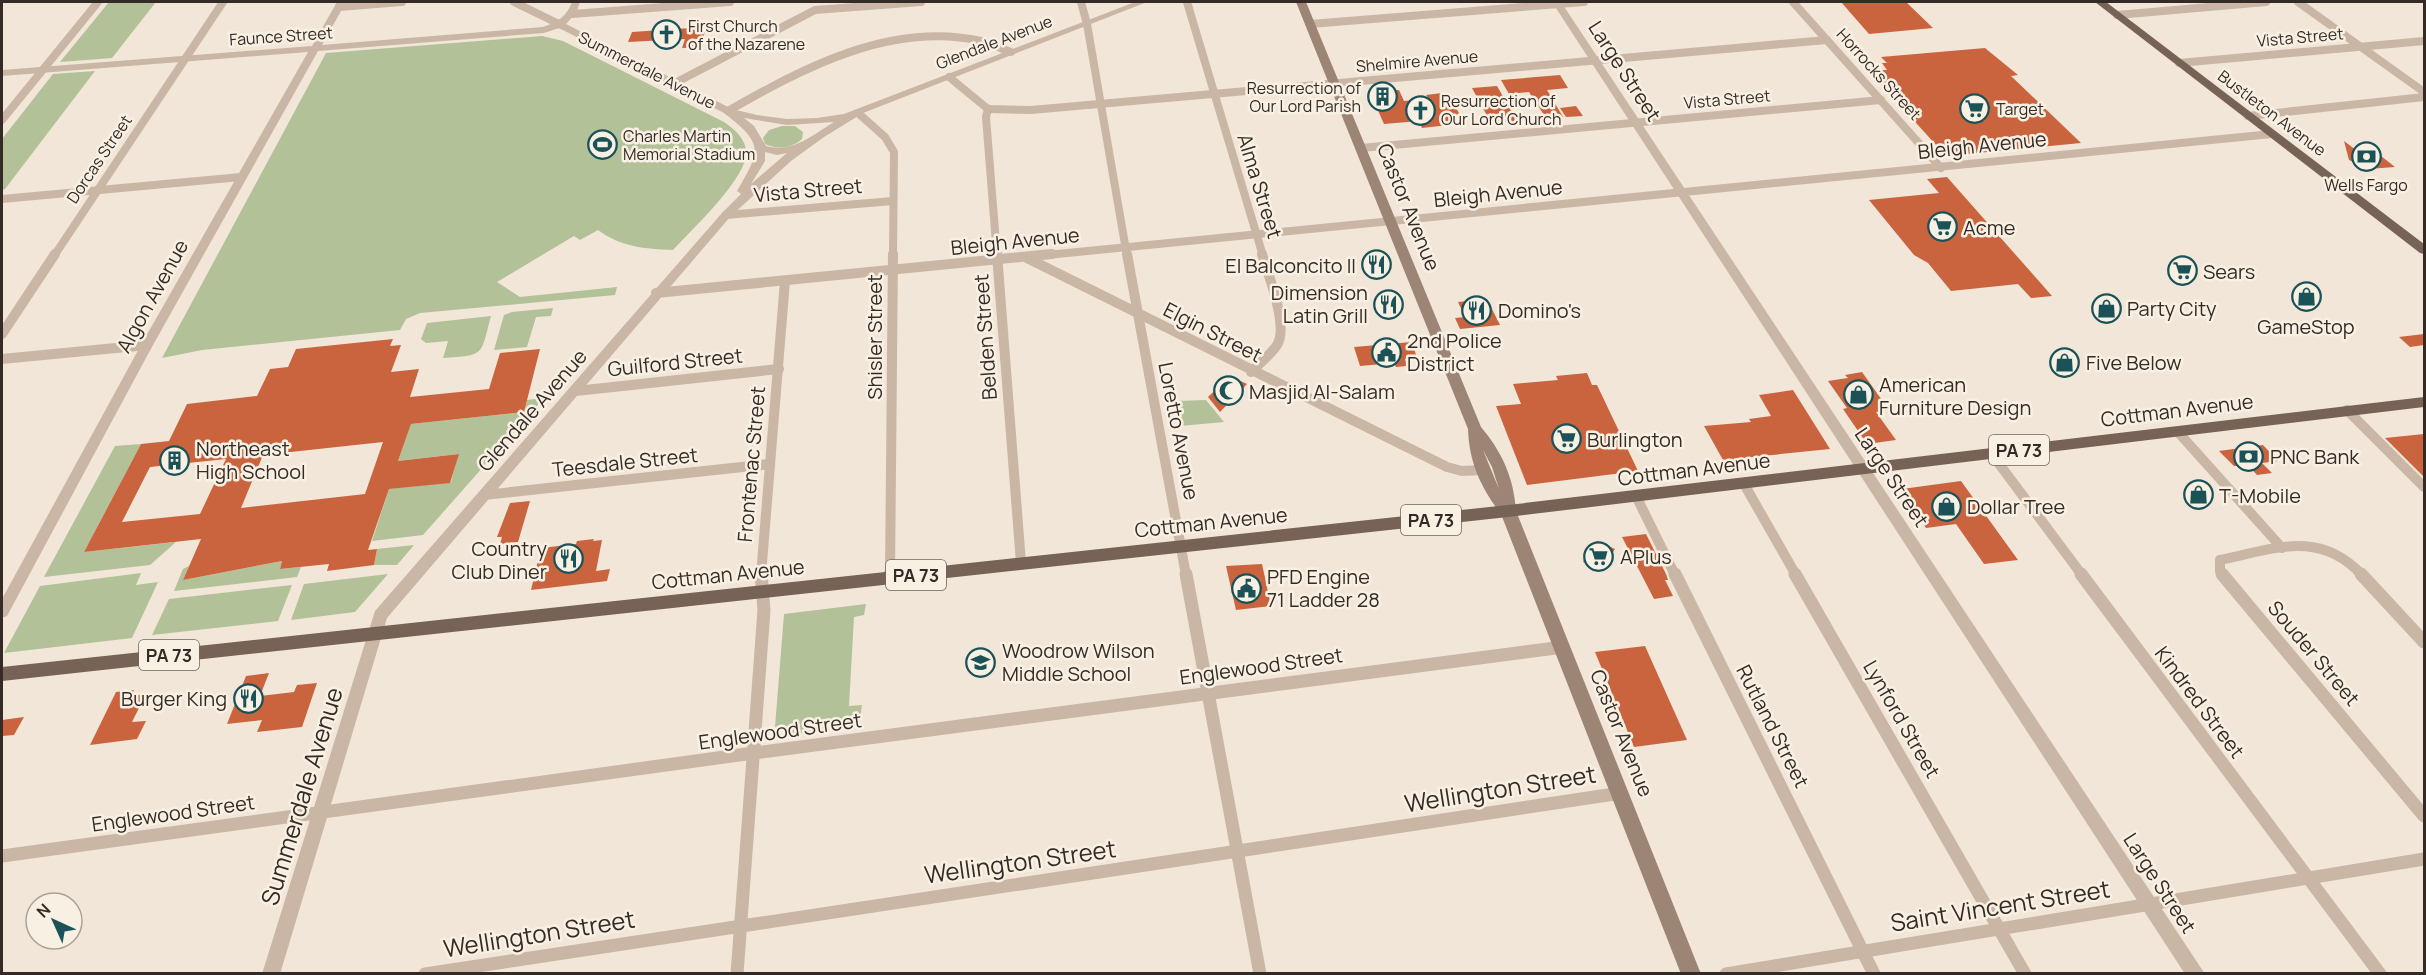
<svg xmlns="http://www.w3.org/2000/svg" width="2426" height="975" viewBox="0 0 2426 975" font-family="Manrope,sans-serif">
  <rect width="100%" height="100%" fill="#f2e6d8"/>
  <g fill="#b2c198">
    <path d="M109,2H156L112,58L60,62Z"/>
    <path d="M542,36L563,41L724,122C734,129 744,137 746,150C750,176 691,230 673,250C645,249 621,247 598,230L580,240L574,236L497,282L520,297L617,287L615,295L420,313L406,319L400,330L202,350L162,358L326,53Z"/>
    <path d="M95,71L5,189L2,190V139L53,74Z"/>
    <path d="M782,126H795L803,132L802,139C792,148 778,150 765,144L763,138L769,130Z"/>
    <path d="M553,308L551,316L536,317L527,347L494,350L504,315L512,312Z"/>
    <path d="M491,316C480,356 486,355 443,358L448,341L426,343L421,339L427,323Z"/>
    <path d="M544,398L423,535L372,541L389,489L451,482L458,454L398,461L411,424L524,412L527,400Z"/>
    <path d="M1206,400L1224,422L1180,426L1176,401Z"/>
    <path d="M141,444L84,552L176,542L150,565L44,577L115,446Z"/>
    <path d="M414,545L397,565H374L377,549Z"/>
    <path d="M282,561L280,569L301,567L297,577L174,591L183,569L189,566L183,580Z"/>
    <path d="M141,573L136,585L158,582L132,638L4,653L40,586Z"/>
    <path d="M388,574L355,612L291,620L304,584Z"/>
    <path d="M292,585L278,621L152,635L169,599Z"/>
    <path d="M866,604L864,615L854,617L849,706L862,705L859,725L786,735L784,729L775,727L784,614Z"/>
  </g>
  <g fill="#c9643e" fill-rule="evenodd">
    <path d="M1841,2H1906L1933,28L1869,34Z"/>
    <path d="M706,27L701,47L682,48L685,39L628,42L632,32Z"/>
    <path d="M1985,48L2018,75L2011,76L2081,143L1946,156L1869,71L1887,70L1882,63H1887L1881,57Z"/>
    <path d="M1560,75L1568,88L1547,90L1563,117L1546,118L1529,92L1509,94L1501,80Z"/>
    <path d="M1497,86L1517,121L1491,123L1472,88Z"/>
    <path d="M1394,87L1395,90H1399L1404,101L1429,99L1426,95L1442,93L1449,105L1456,108L1459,113L1455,117L1457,124L1422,128L1419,121L1384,124L1369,90Z"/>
    <path d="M1576,106L1583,116L1566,117L1560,108Z"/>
    <path d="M2344,141L2360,153L2376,152L2395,167L2368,169L2349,160Z"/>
    <path d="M1947,177L2052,296L2031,298L2018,284L1951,291L1928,263L1914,255L1869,200L1939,193L1927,179Z"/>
    <path d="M1487,299L1500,325L1460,329L1455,318L1465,317L1458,302Z"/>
    <path d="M2424,334V345L2410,347L2399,337Z"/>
    <path d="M393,339L390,346L401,345L391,372L419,369L410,397L489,389L500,353L540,349L524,412L411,424L398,461L459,454L450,483L389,489L368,550L377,549L374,565L327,571L329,564L280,569L282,561L183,580L201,539L84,552L141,444L169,441L187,404L257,396L270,369L288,367L296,349ZM383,442L365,494L241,508L263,455ZM226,459L200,514L122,522L150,467Z"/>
    <path d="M1412,342L1417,358L1405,359L1407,366L1396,367L1394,363L1360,366L1354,347Z"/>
    <path d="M1862,372L1889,410L1876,412L1896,440L1867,444L1843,409L1847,408L1828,381L1848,378L1845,375Z"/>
    <path d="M1587,373L1592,385H1597L1638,471L1527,485L1496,406L1521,404L1513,384L1558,380L1556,376Z"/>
    <path d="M1230,376L1247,384L1220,412L1208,397Z"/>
    <path d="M1793,390L1830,449L1723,460L1704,426L1751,422L1749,419L1771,416L1759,395Z"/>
    <path d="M2424,434V477L2385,438Z"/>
    <path d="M2263,445L2278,461L2262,463L2272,473L2257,475L2248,465L2234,466L2219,451Z"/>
    <path d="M1961,481L2018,560L1984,564L1956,524L1926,528L1902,489Z"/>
    <path d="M530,501L518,542L500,544L502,537H497L510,503Z"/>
    <path d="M1646,534L1666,574L1668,580H1665L1673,596L1654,599L1622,537Z"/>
    <path d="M594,539L593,541L602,540L596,571L610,569L607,581L531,590L541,548L576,544L577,541Z"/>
    <path d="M1597,541L1615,549L1601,570L1583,562Z"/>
    <path d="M1262,564L1271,606L1236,610L1226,566Z"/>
    <path d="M1645,646L1687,740L1634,747L1595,652Z"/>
    <path d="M269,673L260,696L294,692L297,685L317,683L302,727L257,732L262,720L227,724L246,676Z"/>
    <path d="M134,690L131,696L146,694L132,722L146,721L137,739L90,745L116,692Z"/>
    <path d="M24,717L14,735L2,736V720Z"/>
  </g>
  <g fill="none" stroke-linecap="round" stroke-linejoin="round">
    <g stroke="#cab6a4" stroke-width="8">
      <path d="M514,2L561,25"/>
      <path d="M1081,2L1087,24L1127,256"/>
      <path d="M1187,2L1263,256"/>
      <path d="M1793,2L1941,168"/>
      <path d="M2298,2L2424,92"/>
      <path d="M339,7L402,2"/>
      <path d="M572,14L730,2"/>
      <path d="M2117,15L2266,2"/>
      <path d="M1310,24L1584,2"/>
      <path d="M2179,63L2424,41"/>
      <path d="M949,77L988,109L1031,110L1827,40"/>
      <path d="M675,83L815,10L921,2"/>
      <path d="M988,109L986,117L997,256"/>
      <path d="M728,111C803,68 891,21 981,41C991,43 1001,49 1011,52"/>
      <path d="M858,113L885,137L894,152L893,256"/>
      <path d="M2248,116L2424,97"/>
      <path d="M2,120L98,2"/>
      <path d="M1361,148L1881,100"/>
      <path d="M2,199L241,177"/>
      <path d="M726,215L893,201"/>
      <path d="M54,256L223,2"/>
      <path d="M1037,256L2272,134"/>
    </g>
    <g stroke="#cab6a4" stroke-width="10">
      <path d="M997,254L1021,563"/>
      <path d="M1127,254L1186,575"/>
      <path d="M1027,258L1447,467L1462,471L1483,470"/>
      <path d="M656,293L1052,254"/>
      <path d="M2,334L55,254"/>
      <path d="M2,359L147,345"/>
      <path d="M1251,372C1259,363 1271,355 1277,345C1289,327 1268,274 1262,254"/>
      <path d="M576,391L779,369"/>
      <path d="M2347,410L2424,487"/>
      <path d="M2178,432L2282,548"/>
      <path d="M1991,453L2082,575"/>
      <path d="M1744,484L1796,575"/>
      <path d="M484,495L770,464"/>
      <path d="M1636,496L1675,575"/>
      <path d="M761,575L785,281"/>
      <path d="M890,575L893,254"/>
      <path d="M2223,575L2220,571V560C2274,549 2319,529 2362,575"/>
    </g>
    <g stroke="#cab6a4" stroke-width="13">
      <path d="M1186,574L1260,974"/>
      <path d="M1675,574L1874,974"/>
      <path d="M1795,574L2025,974"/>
      <path d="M2081,574L2380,974"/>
      <path d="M2222,574L2424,816"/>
      <path d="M2361,574L2424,642"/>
      <path d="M890,577V574"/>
      <path d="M2,856L754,753L1563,647"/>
      <path d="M425,974L1621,793"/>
      <path d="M737,974L764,610L761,574"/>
      <path d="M1726,974L2424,859"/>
    </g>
    <g fill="#cab6a4" fill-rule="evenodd">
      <path d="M337,2H346L322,45L543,27C558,22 567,16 572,2H580L576,13L566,24L732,109L757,115L787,119L817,118L844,114L1135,2H1147L863,113L824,137L791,161L730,217L387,618L280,974H262L375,611L722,213L741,194L737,191C761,150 764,144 724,113L559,28L544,33L318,51L153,345L7,616L2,618V599L141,345L308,52L2,76V70L312,46ZM744,118L787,125L834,122C811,136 793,153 766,146L754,126ZM765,152L777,155L787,153L751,184L765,161Z"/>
      <path d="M1552,2H1561L2205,974H2185Z"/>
    </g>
    <path fill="#9d8575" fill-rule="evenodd" d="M1296,2H1306L1481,427C1502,452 1514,478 1516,511L1701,974H1681L1501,514C1481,488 1469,462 1468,429ZM1483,450L1492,467L1499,489Z"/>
    <g fill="#776256" fill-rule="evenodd">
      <path d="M2095,2H2106L2424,244V254L2420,253Z"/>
      <path d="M2424,397V407L1508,517L2,681V667L1508,505Z"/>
    </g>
  </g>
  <defs>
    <symbol id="church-ring" viewBox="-11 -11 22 22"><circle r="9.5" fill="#f9f0e4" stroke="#1a5257" stroke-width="1.5"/><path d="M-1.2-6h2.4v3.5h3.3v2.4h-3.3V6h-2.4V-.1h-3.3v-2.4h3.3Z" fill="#1a5257"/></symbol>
    <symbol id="building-ring" viewBox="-11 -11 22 22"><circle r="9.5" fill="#f9f0e4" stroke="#1a5257" stroke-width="1.5"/><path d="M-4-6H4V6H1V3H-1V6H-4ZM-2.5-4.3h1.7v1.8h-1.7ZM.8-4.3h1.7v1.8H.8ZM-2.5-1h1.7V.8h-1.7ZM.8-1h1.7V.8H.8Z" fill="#1a5257"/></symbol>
    <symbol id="supermarket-ring" viewBox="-11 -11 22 22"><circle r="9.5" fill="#f9f0e4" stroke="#1a5257" stroke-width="1.5"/><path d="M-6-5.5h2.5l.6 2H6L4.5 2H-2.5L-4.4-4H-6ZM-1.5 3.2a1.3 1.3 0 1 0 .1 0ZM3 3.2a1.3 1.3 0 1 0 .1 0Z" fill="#1a5257"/></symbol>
    <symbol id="stadium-ring" viewBox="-11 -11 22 22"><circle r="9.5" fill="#f9f0e4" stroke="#1a5257" stroke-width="1.5"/><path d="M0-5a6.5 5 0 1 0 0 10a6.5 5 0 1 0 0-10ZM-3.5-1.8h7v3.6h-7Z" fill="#1a5257"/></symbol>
    <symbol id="bank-ring" viewBox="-11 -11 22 22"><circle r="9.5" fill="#f9f0e4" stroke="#1a5257" stroke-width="1.5"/><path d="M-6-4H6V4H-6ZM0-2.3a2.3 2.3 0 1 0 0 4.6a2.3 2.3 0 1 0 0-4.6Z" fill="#1a5257"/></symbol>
    <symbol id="restaurant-ring" viewBox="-11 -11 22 22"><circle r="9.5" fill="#f9f0e4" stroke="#1a5257" stroke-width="1.5"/><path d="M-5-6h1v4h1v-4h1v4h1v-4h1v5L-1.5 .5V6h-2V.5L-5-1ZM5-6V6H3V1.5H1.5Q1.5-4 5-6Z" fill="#1a5257"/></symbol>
    <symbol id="shop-ring" viewBox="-11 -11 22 22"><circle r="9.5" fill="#f9f0e4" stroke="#1a5257" stroke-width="1.5"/><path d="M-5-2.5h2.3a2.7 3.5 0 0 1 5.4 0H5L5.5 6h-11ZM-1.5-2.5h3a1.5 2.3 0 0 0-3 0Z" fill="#1a5257"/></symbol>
    <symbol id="civic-ring" viewBox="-11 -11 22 22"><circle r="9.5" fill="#f9f0e4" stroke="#1a5257" stroke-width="1.5"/><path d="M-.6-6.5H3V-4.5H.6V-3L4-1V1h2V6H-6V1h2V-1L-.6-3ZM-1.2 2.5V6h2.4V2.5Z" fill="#1a5257"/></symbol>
    <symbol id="mosque-ring" viewBox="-11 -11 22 22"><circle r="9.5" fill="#f9f0e4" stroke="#1a5257" stroke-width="1.5"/><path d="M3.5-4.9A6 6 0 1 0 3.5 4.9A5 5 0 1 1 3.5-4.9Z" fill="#1a5257"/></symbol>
    <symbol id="school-ring" viewBox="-11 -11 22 22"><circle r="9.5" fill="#f9f0e4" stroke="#1a5257" stroke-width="1.5"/><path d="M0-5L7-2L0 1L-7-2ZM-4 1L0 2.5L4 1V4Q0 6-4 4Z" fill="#1a5257"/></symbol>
  </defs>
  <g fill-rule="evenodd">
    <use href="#church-ring" x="650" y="18" width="33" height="33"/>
    <use href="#building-ring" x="1366" y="80" width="33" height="33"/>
    <use href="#supermarket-ring" x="1958" y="92" width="33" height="33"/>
    <use href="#church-ring" x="1404" y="94" width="33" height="33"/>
    <use href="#stadium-ring" x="586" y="128" width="33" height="33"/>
    <use href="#bank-ring" x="2350" y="140" width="33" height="33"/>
    <use href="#supermarket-ring" x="1926" y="210" width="33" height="33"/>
    <use href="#restaurant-ring" x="1360" y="248" width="33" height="33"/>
    <use href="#supermarket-ring" x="2166" y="254" width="33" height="33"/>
    <use href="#shop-ring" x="2290" y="280" width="33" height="33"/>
    <use href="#restaurant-ring" x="1372" y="288" width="33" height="33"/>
    <use href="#shop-ring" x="2090" y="292" width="33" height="33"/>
    <use href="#restaurant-ring" x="1460" y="294" width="33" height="33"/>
    <use href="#civic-ring" x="1370" y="336" width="33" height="33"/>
    <use href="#shop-ring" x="2048" y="346" width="33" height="33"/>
    <use href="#mosque-ring" x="1212" y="374" width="33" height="33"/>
    <use href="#shop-ring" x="1842" y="378" width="33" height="33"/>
    <use href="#supermarket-ring" x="1550" y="422" width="33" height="33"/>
    <use href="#bank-ring" x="2232" y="440" width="33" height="33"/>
    <use href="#building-ring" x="158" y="444" width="33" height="33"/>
    <use href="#shop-ring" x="2182" y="478" width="33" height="33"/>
    <use href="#shop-ring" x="1930" y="490" width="33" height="33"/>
    <use href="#supermarket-ring" x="1582" y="540" width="33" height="33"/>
    <use href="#restaurant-ring" x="552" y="542" width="33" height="33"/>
    <use href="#civic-ring" x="1230" y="572" width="33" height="33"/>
    <use href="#school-ring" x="964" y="646" width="33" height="33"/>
    <use href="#restaurant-ring" x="232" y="682" width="33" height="33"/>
  </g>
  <g text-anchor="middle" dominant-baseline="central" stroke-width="5" stroke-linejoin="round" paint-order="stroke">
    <g font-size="16" fill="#352b26" stroke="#f9f0e4" text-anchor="start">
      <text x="688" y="26">First Church<tspan x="688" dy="18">of the Nazarene</tspan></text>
      <text x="1361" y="88" text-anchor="end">Resurrection of<tspan x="1361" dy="18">Our Lord Parish</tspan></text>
      <text x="1441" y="101">Resurrection of<tspan x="1441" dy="18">Our Lord Church</tspan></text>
      <text x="1996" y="109">Target</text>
      <text x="623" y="136">Charles Martin<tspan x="623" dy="18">Memorial Stadium</tspan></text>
      <text x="2366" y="185" text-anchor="middle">Wells Fargo</text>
    </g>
    <g font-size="16" fill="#352b26" stroke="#f9f0e4">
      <text transform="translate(281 36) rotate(-4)">Faunce Street</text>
      <text transform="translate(2300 37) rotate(-5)">Vista Street</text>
      <text transform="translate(994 42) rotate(-21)">Glendale Avenue</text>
      <text transform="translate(1417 61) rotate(-5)">Shelmire Avenue</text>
      <text transform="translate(647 70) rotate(27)">Summerdale Avenue</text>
      <text transform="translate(1879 74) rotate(48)">Horrocks Street</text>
      <text transform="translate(1727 99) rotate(-5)">Vista Street</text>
      <text transform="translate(2272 113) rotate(37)">Bustleton Avenue</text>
      <text transform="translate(99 159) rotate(-56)">Dorcas Street</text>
    </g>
    <g fill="#f9f0e4" stroke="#70665f" stroke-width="1.5">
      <rect x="1989" y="435" width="60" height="30" rx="4.5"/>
      <rect x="1401" y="505" width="60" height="30" rx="4.5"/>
      <rect x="886" y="560" width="60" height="30" rx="4.5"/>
      <rect x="139" y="640" width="60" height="30" rx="4.5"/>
    </g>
    <g font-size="18" font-weight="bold" fill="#352b26">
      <text x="2019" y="450">PA 73</text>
      <text x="1431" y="520">PA 73</text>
      <text x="916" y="575">PA 73</text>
      <text x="169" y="655">PA 73</text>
    </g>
    <g font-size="20" fill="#352b26" stroke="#f9f0e4">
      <text transform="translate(1625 71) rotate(57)">Large Street</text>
      <text transform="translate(1982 145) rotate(-6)">Bleigh Avenue</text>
      <text transform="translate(1260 186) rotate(73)">Alma Street</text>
      <text transform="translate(808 190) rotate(-5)">Vista Street</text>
      <text transform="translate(1498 193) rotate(-6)">Bleigh Avenue</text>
      <text transform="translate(1409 207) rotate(68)">Castor Avenue</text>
      <text transform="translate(1015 241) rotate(-6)">Bleigh Avenue</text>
      <text transform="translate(152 296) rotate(-61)">Algon Avenue</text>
      <text transform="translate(1213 332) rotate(27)">Elgin Street</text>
      <text transform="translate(874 337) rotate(-90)">Shisler Street</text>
      <text transform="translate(985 337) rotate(-94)">Belden Street</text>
      <text transform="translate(675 362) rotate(-6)">Guilford Street</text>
      <text transform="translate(532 410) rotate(-49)">Glendale Avenue</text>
      <text transform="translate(2177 410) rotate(-7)">Cottman Avenue</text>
      <text transform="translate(1179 431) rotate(79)">Loretto Avenue</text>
      <text transform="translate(625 462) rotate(-6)">Teesdale Street</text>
      <text transform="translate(751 464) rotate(-85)">Frontenac Street</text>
      <text transform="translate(1694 469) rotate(-7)">Cottman Avenue</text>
      <text transform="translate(1892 477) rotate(56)">Large Street</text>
      <text transform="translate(1211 522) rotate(-6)">Cottman Avenue</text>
      <text transform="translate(728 574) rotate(-6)">Cottman Avenue</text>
      <text transform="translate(2314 653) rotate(50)">Souder Street</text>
      <text transform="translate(1261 666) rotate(-8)">Englewood Street</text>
      <text transform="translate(2200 702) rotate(53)">Kindred Street</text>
      <text transform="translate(1902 719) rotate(60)">Lynford Street</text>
      <text transform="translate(1773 726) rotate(63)">Rutland Street</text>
      <text transform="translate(780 731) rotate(-8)">Englewood Street</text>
      <text transform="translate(1622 733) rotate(68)">Castor Avenue</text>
      <text transform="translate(173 813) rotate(-8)">Englewood Street</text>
      <text transform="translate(2160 883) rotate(57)">Large Street</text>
    </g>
    <g font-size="20" fill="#352b26" stroke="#f9f0e4" text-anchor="start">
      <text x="1963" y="227">Acme</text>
      <text x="1356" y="265" text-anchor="end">El Balconcito II</text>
      <text x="2203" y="271">Sears</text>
      <text x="1368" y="292" text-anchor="end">Dimension<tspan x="1368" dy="23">Latin Grill</tspan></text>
      <text x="2127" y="308">Party City</text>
      <text x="1498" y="310">Domino's</text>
      <text x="2306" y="326" text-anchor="middle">GameStop</text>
      <text x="1407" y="340">2nd Police<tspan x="1407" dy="23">District</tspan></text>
      <text x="2086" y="362">Five Below</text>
      <text x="1879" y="384">American<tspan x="1879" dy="23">Furniture Design</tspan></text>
      <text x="1249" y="391">Masjid Al-Salam</text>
      <text x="1587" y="439">Burlington</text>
      <text x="196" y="448">Northeast<tspan x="196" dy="23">High School</tspan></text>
      <text x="2270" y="456">PNC Bank</text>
      <text x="2219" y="495">T-Mobile</text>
      <text x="1967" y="506">Dollar Tree</text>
      <text x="547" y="548" text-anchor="end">Country<tspan x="547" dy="23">Club Diner</tspan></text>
      <text x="1620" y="556">APlus</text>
      <text x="1267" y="576">PFD Engine<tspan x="1267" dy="23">71 Ladder 28</tspan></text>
      <text x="1002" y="650">Woodrow Wilson<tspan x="1002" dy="23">Middle School</tspan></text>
      <text x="227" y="698" text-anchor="end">Burger King</text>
    </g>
    <g font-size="24" fill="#352b26" stroke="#f9f0e4">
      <text transform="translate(1500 788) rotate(-9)">Wellington Street</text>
      <text transform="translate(301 796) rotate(-73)">Summerdale Avenue</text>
      <text transform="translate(1020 861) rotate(-8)">Wellington Street</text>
      <text transform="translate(2000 905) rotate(-9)">Saint Vincent Street</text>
      <text transform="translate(539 933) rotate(-9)">Wellington Street</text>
    </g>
  </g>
  <rect width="2426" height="975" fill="none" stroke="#352b26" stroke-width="6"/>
  <g transform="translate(54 921) rotate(315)"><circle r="28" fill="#f9f0e4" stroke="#aba198" stroke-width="1.5"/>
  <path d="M0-4.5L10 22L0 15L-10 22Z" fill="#1a5257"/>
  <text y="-9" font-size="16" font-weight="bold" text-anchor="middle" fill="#352b26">N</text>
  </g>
</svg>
